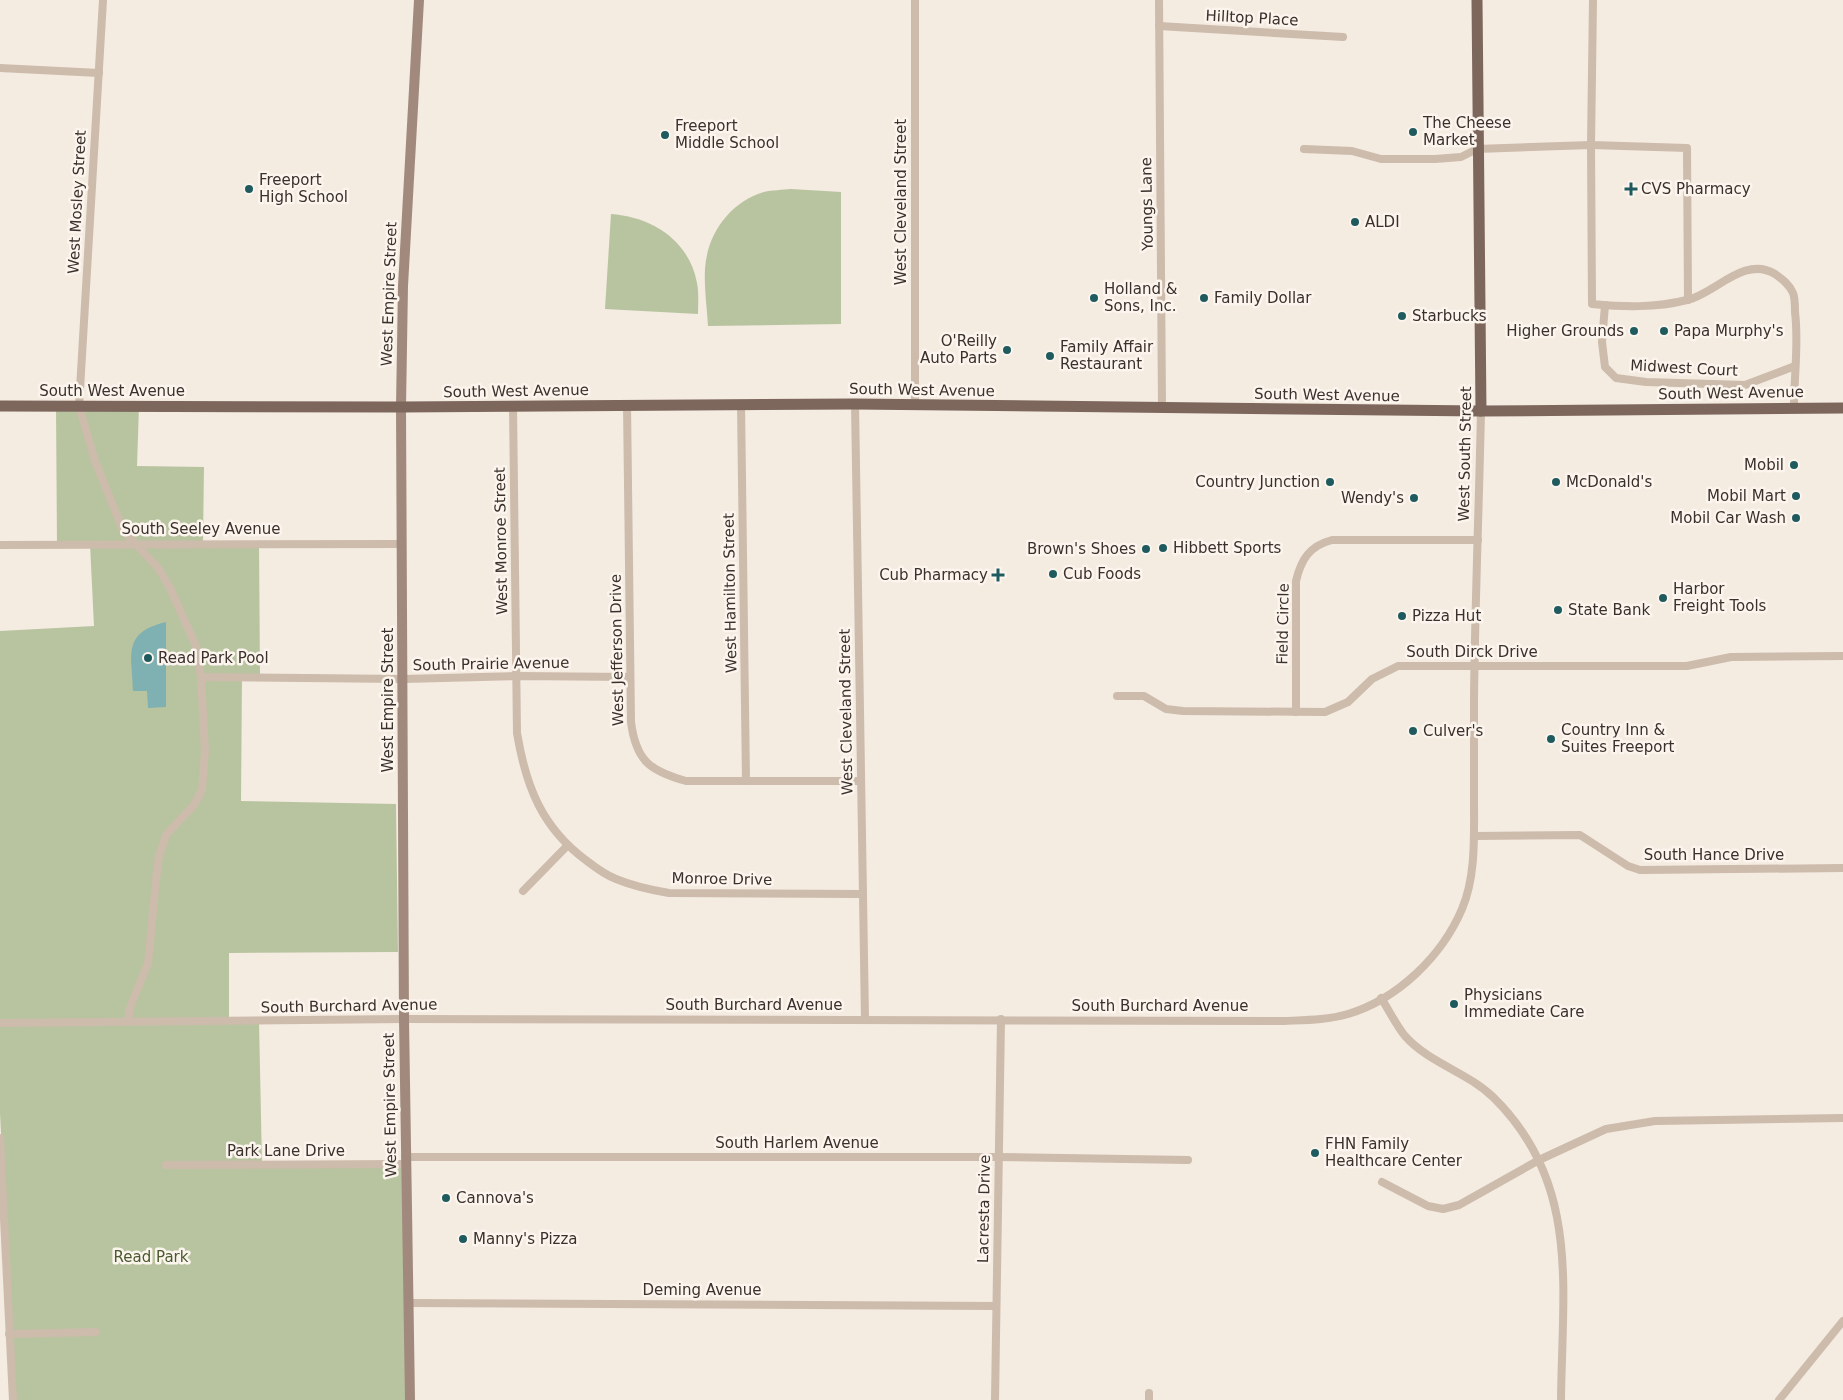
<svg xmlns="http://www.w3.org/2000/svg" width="1843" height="1400" viewBox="0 0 1843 1400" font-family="'DejaVu Sans',sans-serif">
  <rect width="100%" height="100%" fill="#f4ebe1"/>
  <g fill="#b8c4a0">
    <path d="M791,189L841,192V324L708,326C707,308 704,287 705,269C707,234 730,202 764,192C772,190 783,190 791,189Z"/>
    <path d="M611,214C652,217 689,240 697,283C699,293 698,304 698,314L605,309Z"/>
    <path d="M56,406H139L137,466L204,467L203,543H259L260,677H242L241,801L396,804L398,952L229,953V1021H259L262,1165L406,1164V1400H14L0,1113V631L94,626L90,544H57Z"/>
  </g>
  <path fill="#7fb0b2" d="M166,622V707L148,708L147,691H133C133,657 120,633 166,622Z"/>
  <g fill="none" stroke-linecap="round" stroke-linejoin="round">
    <g stroke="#cdbbac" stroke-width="8">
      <path d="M103,0L79,406L95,461L123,530L158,568L170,588L196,646L201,677L205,750L202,790L194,805L166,835L158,860L148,963L131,1005L128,1021"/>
      <path d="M1159,0L1162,408"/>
      <path d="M1593,0L1591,145L1687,148L1688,300"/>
      <path d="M1159,26L1343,37"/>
      <path d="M0,68L99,73"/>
      <path d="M1304,149L1352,151L1381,159H1435L1461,157L1477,149L1591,145L1592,304C1624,307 1655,308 1687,300C1715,294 1744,255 1775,274C1782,279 1789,284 1793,293C1795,298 1795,306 1795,312C1799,344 1794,375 1794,407"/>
      <path d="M1605,305L1602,342L1605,367L1616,378L1646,382L1745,385L1795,366"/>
      <path d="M627,404L631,722C636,761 650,771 686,781H860"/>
      <path d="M741,404L746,781"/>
      <path d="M855,404L865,1019"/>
      <path d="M915,405V0"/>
      <path d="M513,406L517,733C526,787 542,828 587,861C596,868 606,875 616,879C633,886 651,890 669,893L862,894"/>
      <path d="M0,545L401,544"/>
      <path d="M201,677L404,679L516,676L630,677"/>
      <path d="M1117,696H1144L1166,709L1183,711L1325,712L1348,702L1372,679L1398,666H1687L1731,657L1843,656"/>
      <path d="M1296,712V581C1301,560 1309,546 1332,540H1478"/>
      <path d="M1474,836L1580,835L1628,866L1640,870L1843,868"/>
      <path d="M523,891L567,846"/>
      <path d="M1381,998C1389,1010 1396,1025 1405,1036C1429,1063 1467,1072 1493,1097C1581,1183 1562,1289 1561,1400"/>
      <path d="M0,1023L404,1019L1284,1021C1306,1020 1327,1020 1348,1014C1398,999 1442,956 1462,909C1476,876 1474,836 1474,801C1474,767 1474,733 1474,699C1475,603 1479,507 1481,411"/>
      <path d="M0,1138L13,1400"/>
      <path d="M405,1157H999L1188,1160"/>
      <path d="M166,1165L406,1164"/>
      <path d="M1382,1182L1428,1206L1443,1209L1459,1205L1539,1160L1606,1129L1655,1121L1843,1118"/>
      <path d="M409,1303L996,1306"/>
      <path d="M9,1334L96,1332"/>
      <path d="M995,1400L1001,1019"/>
      <path d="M1149,1400V1393"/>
      <path d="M1779,1400L1843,1321"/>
    </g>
    <path stroke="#a18a7d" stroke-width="10" d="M410,1400L404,1019L401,407L403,286L419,0"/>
    <g stroke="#7d675c" stroke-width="11">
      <path d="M1477,0L1481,411"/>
      <path d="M0,406L401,407L855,404L1481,411L1843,408"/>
    </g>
  </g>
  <g fill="#1f5a5e" stroke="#fbf5ee" stroke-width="2">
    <circle cx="1413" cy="132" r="5"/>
    <circle cx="665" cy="135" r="5"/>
    <circle cx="249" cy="189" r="5"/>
    <path d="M1628.5 181.5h5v5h5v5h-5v5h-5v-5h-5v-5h5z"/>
    <circle cx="1355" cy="222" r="5"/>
    <circle cx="1094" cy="298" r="5"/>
    <circle cx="1204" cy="298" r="5"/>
    <circle cx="1402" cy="316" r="5"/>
    <circle cx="1634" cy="331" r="5"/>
    <circle cx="1664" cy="331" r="5"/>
    <circle cx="1007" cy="350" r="5"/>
    <circle cx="1050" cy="356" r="5"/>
    <circle cx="1794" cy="465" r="5"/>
    <circle cx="1330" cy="482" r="5"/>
    <circle cx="1556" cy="482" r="5"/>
    <circle cx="1796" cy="496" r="5"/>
    <circle cx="1414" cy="498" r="5"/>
    <circle cx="1796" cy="518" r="5"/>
    <circle cx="1163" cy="548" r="5"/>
    <circle cx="1146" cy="549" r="5"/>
    <circle cx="1053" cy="574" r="5"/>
    <path d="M995.5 567.5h5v5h5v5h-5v5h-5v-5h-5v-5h5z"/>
    <circle cx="1663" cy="598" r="5"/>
    <circle cx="1558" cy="610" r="5"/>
    <circle cx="1402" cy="616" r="5"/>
    <circle cx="148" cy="658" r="5"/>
    <circle cx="1413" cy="731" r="5"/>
    <circle cx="1551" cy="739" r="5"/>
    <circle cx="1454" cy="1004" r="5"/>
    <circle cx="1315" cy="1153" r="5"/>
    <circle cx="446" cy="1198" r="5"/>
    <circle cx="463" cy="1239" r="5"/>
  </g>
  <g text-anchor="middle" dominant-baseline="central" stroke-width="5" stroke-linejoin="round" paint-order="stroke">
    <g font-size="15" fill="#3b302b" stroke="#fbf5ee">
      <text transform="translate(1252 18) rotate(3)">Hilltop Place</text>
      <text transform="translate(77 202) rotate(-87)">West Mosley Street</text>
      <text transform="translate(901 202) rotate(-90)">West Cleveland Street</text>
      <text transform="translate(1147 204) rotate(-91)">Youngs Lane</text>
      <text transform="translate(389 294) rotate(-88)">West Empire Street</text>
      <text transform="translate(1684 368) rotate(3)">Midwest Court</text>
      <text transform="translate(922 390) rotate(1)">South West Avenue</text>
      <text x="112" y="391">South West Avenue</text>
      <text transform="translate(516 391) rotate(-1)">South West Avenue</text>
      <text transform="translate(1731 393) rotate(-1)">South West Avenue</text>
      <text transform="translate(1327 395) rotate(1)">South West Avenue</text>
      <text transform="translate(1465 454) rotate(-89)">West South Street</text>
      <text x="201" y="529">South Seeley Avenue</text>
      <text transform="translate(501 541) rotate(-91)">West Monroe Street</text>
      <text transform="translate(730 593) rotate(-91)">West Hamilton Street</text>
      <text transform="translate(1283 624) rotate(-89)">Field Circle</text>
      <text transform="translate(617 650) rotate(-91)">West Jefferson Drive</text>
      <text x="1472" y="652">South Dirck Drive</text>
      <text transform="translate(491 664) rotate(-1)">South Prairie Avenue</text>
      <text transform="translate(388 700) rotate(-90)">West Empire Street</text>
      <text transform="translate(846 712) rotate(-91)">West Cleveland Street</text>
      <text x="1714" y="855">South Hance Drive</text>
      <text transform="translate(722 879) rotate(1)">Monroe Drive</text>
      <text x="754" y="1005">South Burchard Avenue</text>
      <text transform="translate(349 1006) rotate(-1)">South Burchard Avenue</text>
      <text x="1160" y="1006">South Burchard Avenue</text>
      <text transform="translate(390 1105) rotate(-91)">West Empire Street</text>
      <text x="797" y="1143">South Harlem Avenue</text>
      <text x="286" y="1151">Park Lane Drive</text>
      <text transform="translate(984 1209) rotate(-89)">Lacresta Drive</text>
      <text x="702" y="1290">Deming Avenue</text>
    </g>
    <g font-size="15" fill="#3b302b" stroke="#fbf5ee" text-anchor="start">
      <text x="1423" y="123">The Cheese<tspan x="1423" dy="17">Market</tspan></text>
      <text x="675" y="126">Freeport<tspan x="675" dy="17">Middle School</tspan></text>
      <text x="259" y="180">Freeport<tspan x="259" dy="17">High School</tspan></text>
      <text x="1641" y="189">CVS Pharmacy</text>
      <text x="1365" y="222">ALDI</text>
      <text x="1104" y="289">Holland &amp;<tspan x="1104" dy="17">Sons, Inc.</tspan></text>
      <text x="1214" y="298">Family Dollar</text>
      <text x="1412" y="316">Starbucks</text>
      <text x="1624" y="331" text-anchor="end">Higher Grounds</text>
      <text x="1674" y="331">Papa Murphy's</text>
      <text x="997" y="341" text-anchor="end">O'Reilly<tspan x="997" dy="17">Auto Parts</tspan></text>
      <text x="1060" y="347">Family Affair<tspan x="1060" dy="17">Restaurant</tspan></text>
      <text x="1784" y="465" text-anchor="end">Mobil</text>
      <text x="1320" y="482" text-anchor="end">Country Junction</text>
      <text x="1566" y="482">McDonald's</text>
      <text x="1786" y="496" text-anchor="end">Mobil Mart</text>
      <text x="1404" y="498" text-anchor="end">Wendy's</text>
      <text x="1786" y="518" text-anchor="end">Mobil Car Wash</text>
      <text x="1173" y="548">Hibbett Sports</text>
      <text x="1136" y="549" text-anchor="end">Brown's Shoes</text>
      <text x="1063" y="574">Cub Foods</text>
      <text x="988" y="575" text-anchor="end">Cub Pharmacy</text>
      <text x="1673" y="589">Harbor<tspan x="1673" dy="17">Freight Tools</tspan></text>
      <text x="1568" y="610">State Bank</text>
      <text x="1412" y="616">Pizza Hut</text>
      <text x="158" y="658">Read Park Pool</text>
      <text x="1561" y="730">Country Inn &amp;<tspan x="1561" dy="17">Suites Freeport</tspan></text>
      <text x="1423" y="731">Culver's</text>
      <text x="1464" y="995">Physicians<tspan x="1464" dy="17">Immediate Care</tspan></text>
      <text x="1325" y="1144">FHN Family<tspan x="1325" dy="17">Healthcare Center</tspan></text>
      <text x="456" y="1198">Cannova's</text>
      <text x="473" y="1239">Manny's Pizza</text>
    </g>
    <g font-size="15" fill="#4a5a2e" stroke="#fbf5ee">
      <text x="151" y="1257">Read Park</text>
    </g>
  </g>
</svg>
